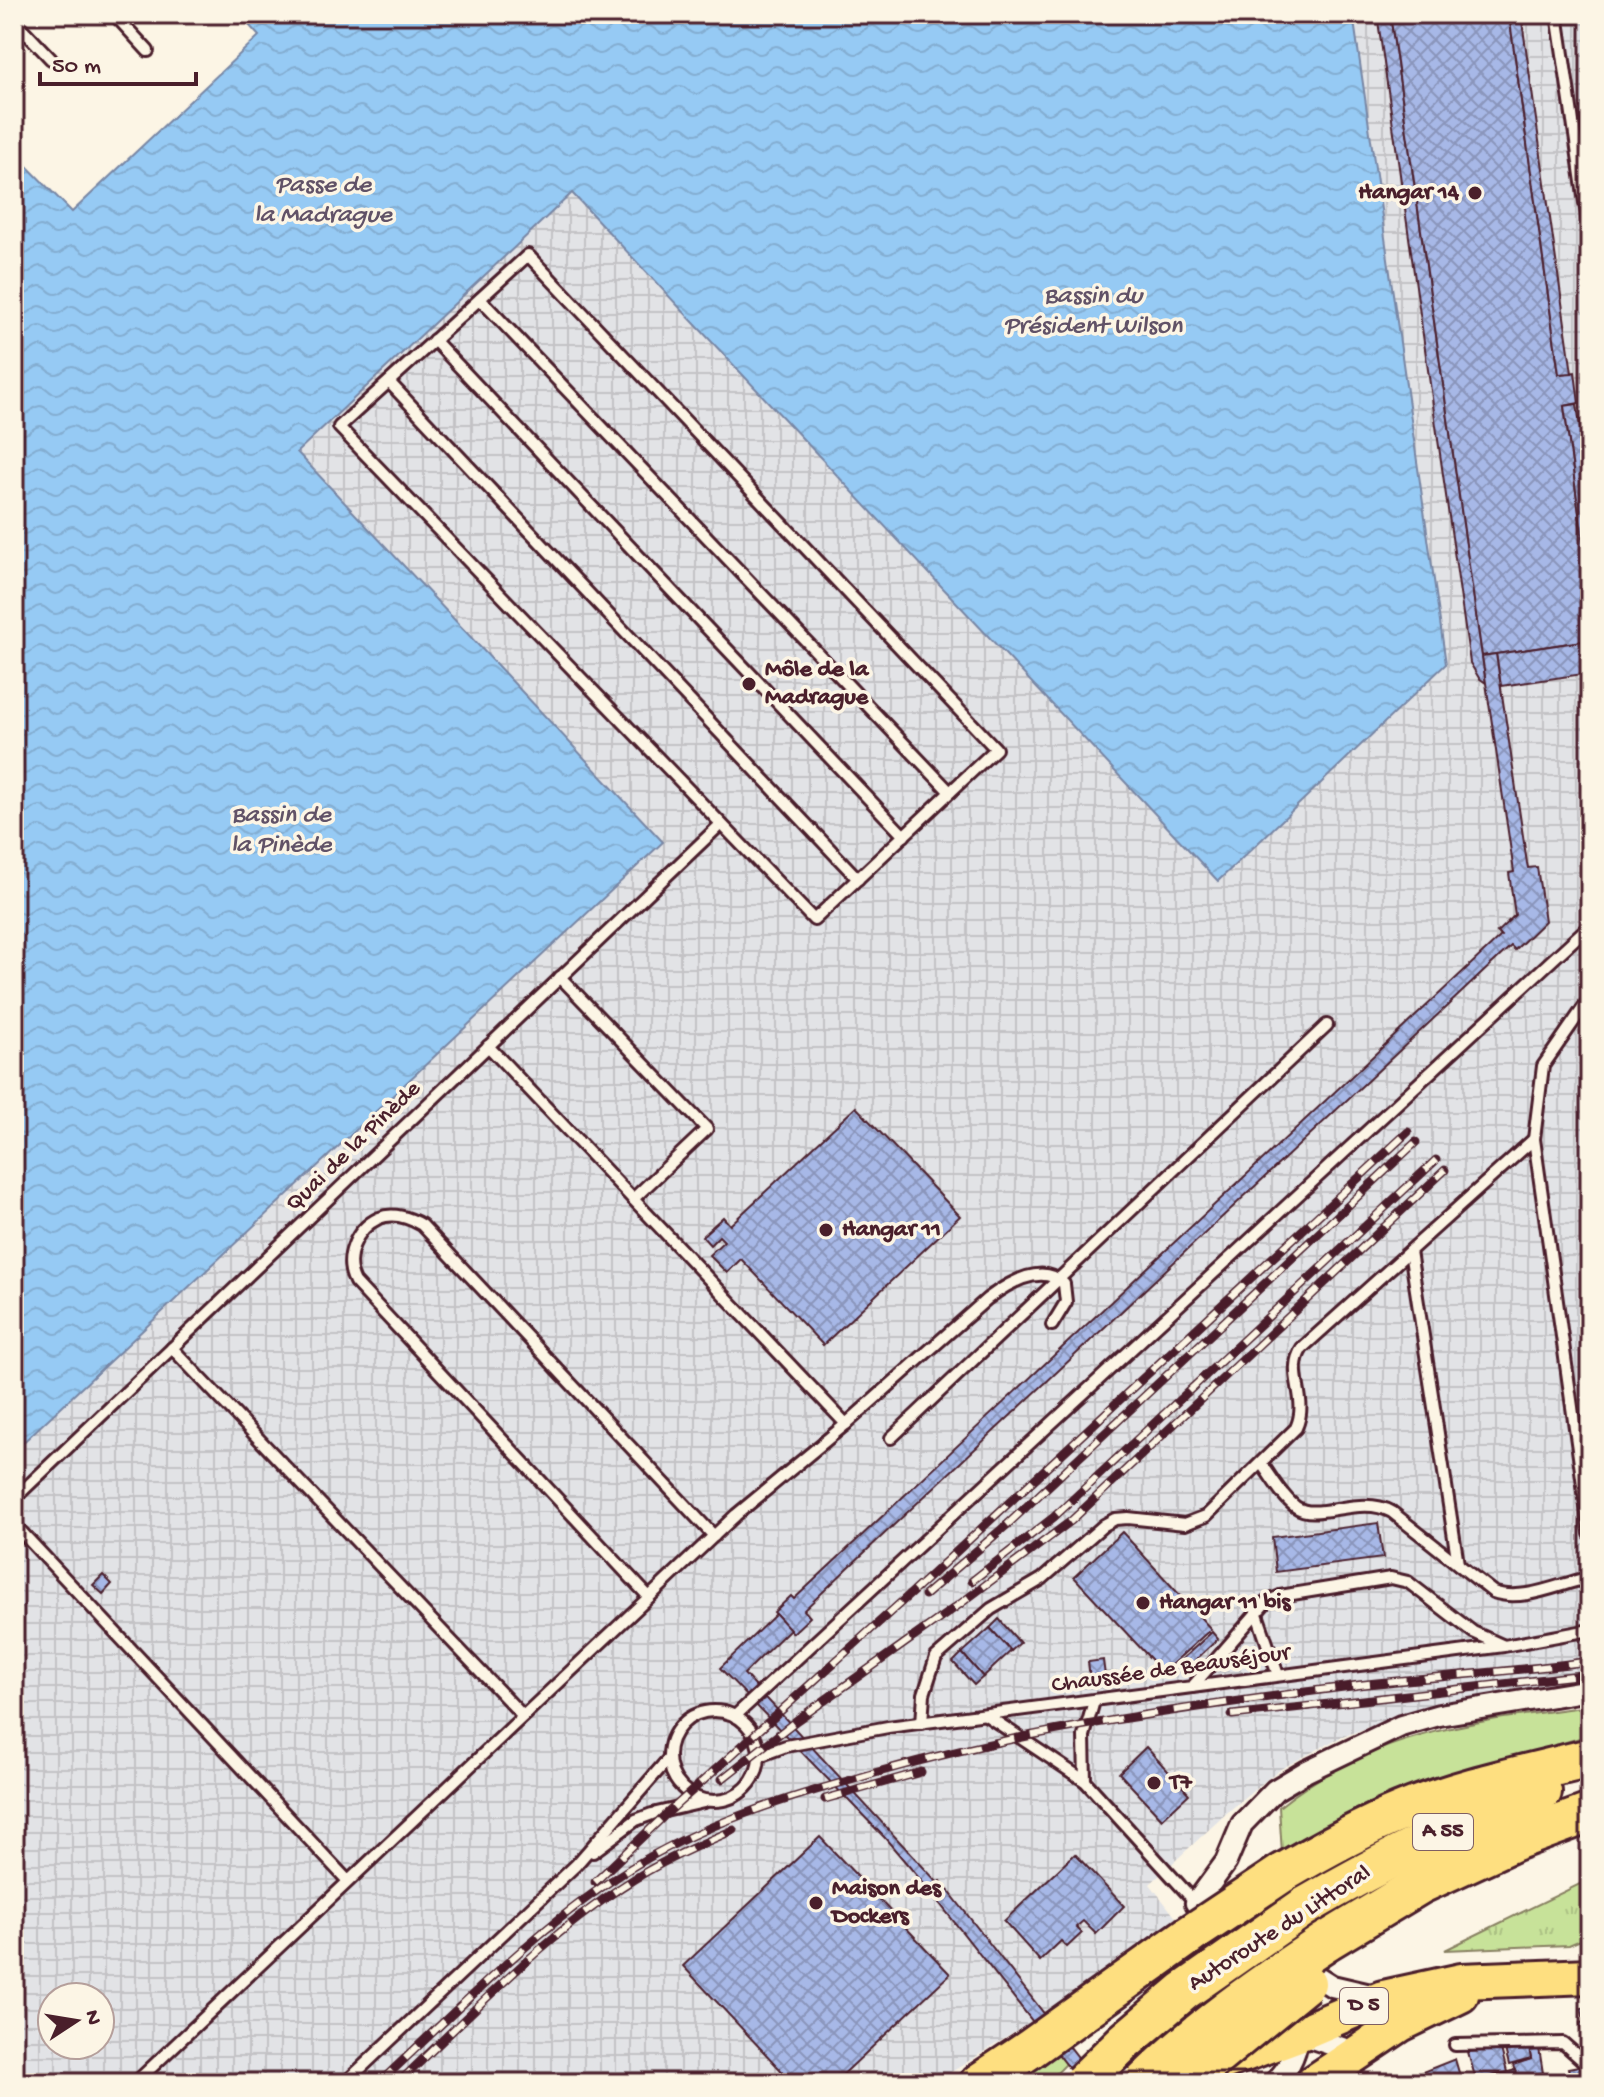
<svg xmlns="http://www.w3.org/2000/svg" width="1604" height="2097" viewBox="0 0 1604 2097" font-family="'Gochi Hand',sans-serif">
  <defs>
    <pattern id="industrial-grid" width="8" height="8" patternUnits="userSpaceOnUse" patternTransform="scale(2)"><rect width="8" height="8" fill="#e2e3e6"/><path d="M0 4h8M4 0v8" fill="none" stroke="#c3c2c5"/></pattern>
    <pattern id="park-tufts" width="24" height="20" patternUnits="userSpaceOnUse" patternTransform="scale(2)"><rect width="24" height="20" fill="#c7e299"/><path d="M3 7l-1-3M5 7V3M7 7l1-3M15 17l-1-3M17 17v-4M19 17l1-3" fill="none" stroke="#acc184"/></pattern>
    <pattern id="water-waves" width="16" height="10" patternUnits="userSpaceOnUse" patternTransform="scale(2)"><rect width="16" height="10" fill="#96caf4"/><path d="M0 5q4-4 8 0t8 0" fill="none" stroke="#83add1"/></pattern>
    <pattern id="building-cross-hatch" width="8" height="8" patternUnits="userSpaceOnUse" patternTransform="scale(2)"><rect width="8" height="8" fill="#a7b8e7"/><path d="M0 0l8 8M0 8l8-8" fill="none" stroke="#8a95bb"/></pattern>
  </defs>
  <rect width="100%" height="100%" fill="#fcf5e5"/>
  <filter id="ink" filterUnits="userSpaceOnUse"><feTurbulence type="fractalNoise" baseFrequency=".0125" numOctaves="2"/><feDisplacementMap in="SourceGraphic" scale="16" xChannelSelector="R" yChannelSelector="G"/><feConvolveMatrix kernelMatrix="1 2 1 2 8 2 1 2 1" color-interpolation-filters="sRGB"/></filter>
  <g filter="url(#ink)">
    <path fill="url(#industrial-grid)" fill-rule="evenodd" d="M1353,14H1590V1680L1465,1698L1399,1715L1335,1740L1277,1771L1229,1811L1150,1884L1180,1923L1058,2005L934,2083H14V1451L663,842L297,451L572,193L1446,664ZM52,1997H100V2045H52Z"/>
    <g fill="#c7e299" stroke="#888062" stroke-width="2">
      <path d="M1590,1706V1735L1501,1761L1282,1853L1279,1807C1371,1732 1477,1721 1590,1706Z"/>
      <path d="M1051,2045L1066,2064L1047,2083H994Z"/>
    </g>
    <path fill="url(#park-tufts)" stroke="#888062" stroke-width="2" d="M1590,1879V1936L1569,1945L1445,1950Z"/>
    <path fill="url(#water-waves)" stroke="#7886a4" stroke-width="2" d="M239,14H1353L1446,664L1218,881L572,193L297,452L663,842L14,1451V153L72,212L259,36Z"/>
    <g fill="url(#building-cross-hatch)" stroke="#4a1f2b" stroke-width="2">
      <path d="M1377,14H1390L1486,683L1479,678L1470,663Z"/>
      <path d="M1390,14H1509L1559,374L1575,372L1579,403L1564,406L1590,591V640L1482,656Z"/>
      <path d="M1509,14H1521L1572,373L1559,374Z"/>
      <path d="M1577,404L1590,496V591L1564,406Z"/>
      <path d="M1590,640V673L1501,686L1496,654Z"/>
      <path d="M1496,654L1527,863L1528,868L1537,867L1545,921L1515,950L1511,946L848,1568L804,1610L810,1617L793,1633L774,1612L791,1596L794,1599L1501,936L1497,932L1515,915L1509,873L1514,872L1482,656Z"/>
      <path d="M856,1107L960,1216L823,1345L741,1259L727,1273L709,1255L724,1241L719,1236L710,1245L702,1236L723,1217L730,1225Z"/>
      <path d="M1378,1523L1383,1558L1276,1572L1272,1537Z"/>
      <path d="M1122,1532L1211,1629L1163,1672L1074,1577Z"/>
      <path d="M103,1575L112,1584L103,1594L93,1585Z"/>
      <path d="M776,1614L790,1629L744,1674L938,1883L941,1881L1098,2083H1081L940,1904L928,1893L930,1891L885,1838L720,1668Z"/>
      <path d="M999,1619L1020,1643L1011,1651L990,1628Z"/>
      <path d="M990,1628L1011,1651L983,1677L962,1653Z"/>
      <path d="M1212,1632L1218,1639L1188,1667L1181,1660Z"/>
      <path d="M962,1653L983,1677L974,1685L953,1662Z"/>
      <path d="M1103,1660L1105,1676L1090,1678L1088,1662Z"/>
      <path d="M1146,1747L1189,1794L1162,1819L1119,1773Z"/>
      <path d="M820,1837L950,1974L834,2083H813L810,2081L808,2083H793L683,1966Z"/>
      <path d="M1075,1854L1124,1906L1096,1934L1083,1921L1076,1927L1082,1933L1067,1947L1061,1941L1040,1961L1004,1921Z"/>
      <path d="M1590,2007V2056L1585,2029L1581,2030L1580,2023L1584,2022L1581,2008Z"/>
      <path d="M1529,2048H1539L1543,2073L1517,2079L1513,2065L1531,2059Z"/>
      <path d="M1529,2048L1531,2059L1509,2065L1505,2049Z"/>
      <path d="M1501,2049L1507,2072L1476,2080L1468,2052Z"/>
      <path d="M1455,2059L1462,2083H1419L1415,2075Z"/>
      <path d="M1584,2065L1588,2083H1572L1568,2068Z"/>
      <path d="M1515,2070L1518,2083H1493L1492,2077Z"/>
      <path d="M1543,2073L1546,2083H1518L1517,2079Z"/>
    </g>
    <g fill="none" stroke-linecap="round" stroke-linejoin="round">
      <defs>
        <g id="lane">
          <path d="M114,14L148,51"/>
          <path d="M1557,14L1590,236"/>
          <path d="M14,20L51,59"/>
          <path d="M528,255L996,749L814,920L339,427Z"/>
          <path d="M480,299L950,792"/>
          <path d="M434,340L904,836"/>
          <path d="M389,382L858,879"/>
          <path d="M560,977L707,1129L633,1199L846,1424"/>
          <path d="M488,1046L633,1199"/>
          <path d="M1534,1139L1543,1066L1590,998"/>
          <path d="M1410,1251L1458,1564"/>
          <path d="M172,1348L523,1716"/>
          <path d="M891,1438L1327,1025"/>
          <path d="M1261,1463C1271,1476 1282,1497 1296,1507C1317,1522 1360,1494 1392,1512L1493,1592C1521,1602 1555,1586 1583,1579L1590,1574"/>
          <path d="M14,1499L721,824"/>
          <path d="M14,1524L348,1881"/>
          <path d="M649,1597L355,1282C343,1259 355,1229 379,1218C393,1212 410,1218 422,1225L714,1536"/>
          <path d="M1256,1611L1278,1675"/>
          <path d="M1192,1687L1266,1602L1280,1596L1391,1578L1408,1582L1473,1632L1502,1645"/>
          <circle cx="714" cy="1756" r="45"/>
          <path d="M986,1715L1085,1781L1196,1903"/>
          <path d="M735,1716L1590,925"/>
          <path d="M922,1723L924,1694L936,1657L991,1609L1042,1579L1104,1525L1115,1519L1128,1518L1185,1524L1206,1516L1296,1428C1310,1397 1285,1374 1302,1348L1534,1139L1590,1534"/>
          <path d="M759,1756L786,1746L888,1727L1504,1646L1590,1630"/>
          <path d="M1085,1781L1084,1736L1094,1701"/>
          <path d="M593,1852L636,1820L652,1814L704,1802"/>
          <path d="M1455,2045L1563,2043L1589,2066L1590,2070"/>
          <path d="M135,2083L736,1515L846,1424L987,1299C1007,1284 1042,1262 1064,1284L1066,1302L1052,1325"/>
          <path d="M345,2083L576,1865L669,1758"/>
        </g>
        <g id="street">
          <path d="M1232,1964L1196,1903L1226,1862L1242,1824L1275,1790L1307,1771L1401,1726L1439,1715L1590,1690"/>
          <path d="M1302,1967L1332,1986L1379,1997"/>
          <path d="M1297,2033L1357,2053"/>
          <path d="M1274,2083C1290,2069 1299,2048 1298,2026"/>
        </g>
        <g id="primary">
          <path d="M1210,2067L1298,2034L1383,1998L1461,1981L1590,1976"/>
          <path d="M1313,2083L1401,2024L1461,1995"/>
        </g>
        <g id="highway">
          <path d="M1281,1874C1320,1851 1359,1829 1401,1812C1461,1787 1527,1774 1590,1758"/>
          <path d="M1304,1907C1381,1862 1458,1822 1542,1792"/>
          <path d="M1325,1942L1421,1884L1512,1842L1590,1813"/>
          <path d="M979,2083L1030,2049"/>
        </g>
      </defs>
      <use href="#lane" stroke="#4a1f2b" stroke-width="16"/>
      <use href="#street" stroke="#4a1f2b" stroke-width="26"/>
      <use href="#primary" stroke="#4a1f2b" stroke-width="40"/>
      <use href="#highway" stroke="#4a1f2b" stroke-width="44"/>
      <use href="#lane" stroke="#fcf5e5" stroke-width="10"/>
      <use href="#street" stroke="#fcf5e5" stroke-width="20"/>
      <use href="#primary" stroke="#fedf80" stroke-width="34"/>
      <use href="#highway" stroke="#fedf80" stroke-width="38"/>
      <defs>
        <g id="rail">
          <path d="M972,1581L1054,1517L1436,1160"/>
          <path d="M925,1595L1009,1523L1416,1142"/>
          <path d="M1232,1715L1590,1674"/>
          <path d="M722,1779L797,1720L960,1604L1071,1521L1445,1170"/>
          <path d="M825,1799L921,1772"/>
          <path d="M595,1882L663,1817L928,1578L1408,1132"/>
          <path d="M379,2083C460,2008 536,1927 631,1868C701,1825 779,1800 858,1778C1021,1729 1190,1707 1359,1685C1436,1676 1514,1672 1590,1661"/>
          <path d="M398,2083C480,2006 561,1917 662,1863C685,1851 710,1840 734,1830"/>
        </g>
      </defs>
      <use href="#rail" stroke="#4a1f2b" stroke-width="9"/>
      <use href="#rail" stroke="#fcf5e5" stroke-width="6" stroke-dasharray="18" stroke-linecap="butt"/>
      <defs>
        <g id="highway-bridge">
          <path d="M1030,2049L1191,1934L1281,1874"/>
          <path d="M1082,2083L1124,2042L1184,1991L1304,1907"/>
          <path d="M1143,2083C1198,2028 1261,1984 1325,1942"/>
          <path d="M1190,2083L1212,2060L1306,1983"/>
        </g>
      </defs>
      <use href="#highway-bridge" stroke="#4a1f2b" stroke-width="44" stroke-linecap="butt"/>
      <use href="#highway-bridge" stroke="#fedf80" stroke-width="38"/>
    </g>
  </g>
  <g fill="#4a1f2b" stroke="#fcf5e5" stroke-width="3">
    <circle cx="1475" cy="193" r="8"/>
    <circle cx="749" cy="684" r="8"/>
    <circle cx="826" cy="1230" r="8"/>
    <circle cx="1143" cy="1603" r="8"/>
    <circle cx="1154" cy="1783" r="8"/>
    <circle cx="816" cy="1903" r="8"/>
  </g>
  <g text-anchor="middle" dominant-baseline="central" stroke-width="7" stroke-linejoin="round" paint-order="stroke">
    <g fill="#fcf5e5" stroke="#7f5f63" stroke-width="2">
      <rect x="1413" y="1814" width="60" height="36" rx="6"/>
      <rect x="1340" y="1988" width="48" height="36" rx="6"/>
    </g>
    <g font-size="22" font-weight="bold" fill="#4a1f2b">
      <text x="1443" y="1832">A 55</text>
      <text x="1364" y="2006">D 5</text>
    </g>
    <g font-size="24" font-weight="bold" fill="#4a1f2b" stroke="#fcf5e5" text-anchor="start">
      <text x="1459" y="193" text-anchor="end">Hangar 14</text>
      <text x="765" y="670">Môle de la<tspan x="765" dy="28">Madrague</tspan></text>
      <text x="842" y="1230">Hangar 11</text>
      <text x="1159" y="1603">Hangar 11 bis</text>
      <text x="1170" y="1783">T7</text>
      <text x="832" y="1889">Maison des<tspan x="832" dy="28">Dockers</tspan></text>
    </g>
    <g font-size="24" fill="#4a1f2b" stroke="#fcf5e5">
      <text transform="translate(354 1147) rotate(-44)">Quai de la Pinède</text>
      <text transform="translate(1171 1670) rotate(-8)">Chaussée de Beauséjour</text>
      <text transform="translate(1280 1929) rotate(-33)">Autoroute du Littoral</text>
    </g>
    <g font-size="26" font-style="italic" fill="#615267" stroke="#fcf5e5">
      <text x="323" y="186">Passe de<tspan x="323" dy="30">la Madrague</tspan></text>
      <text x="1093" y="297">Bassin du<tspan x="1093" dy="30">Président Wilson</tspan></text>
      <text x="281" y="816">Bassin de<tspan x="281" dy="30">la Pinède</tspan></text>
    </g>
  </g>
  <rect width="1604" height="2097" fill="none" stroke="#fcf5e5" stroke-width="48"/>
  <rect x="24" y="24" width="1556" height="2049" fill="none" stroke="#4a1f2b" stroke-width="3" filter="url(#ink)"/>
  <g transform="translate(76 2021) rotate(78)"><circle r="38" fill="#fcf5e5" stroke="#b59f9b" stroke-width="2"/>
  <path d="M0-6L14 30L0 20L-14 30Z" fill="#4a1f2b"/>
  <text y="-12" font-size="22" font-weight="bold" text-anchor="middle" fill="#4a1f2b">N</text>
  </g>
  <path d="M40 72v12h156v-12" fill="none" stroke="#4a1f2b" stroke-width="4"/>
  <text x="52" y="72" font-size="24" fill="#4a1f2b" stroke="#fcf5e5" stroke-width="6" paint-order="stroke">50 m</text>
</svg>
